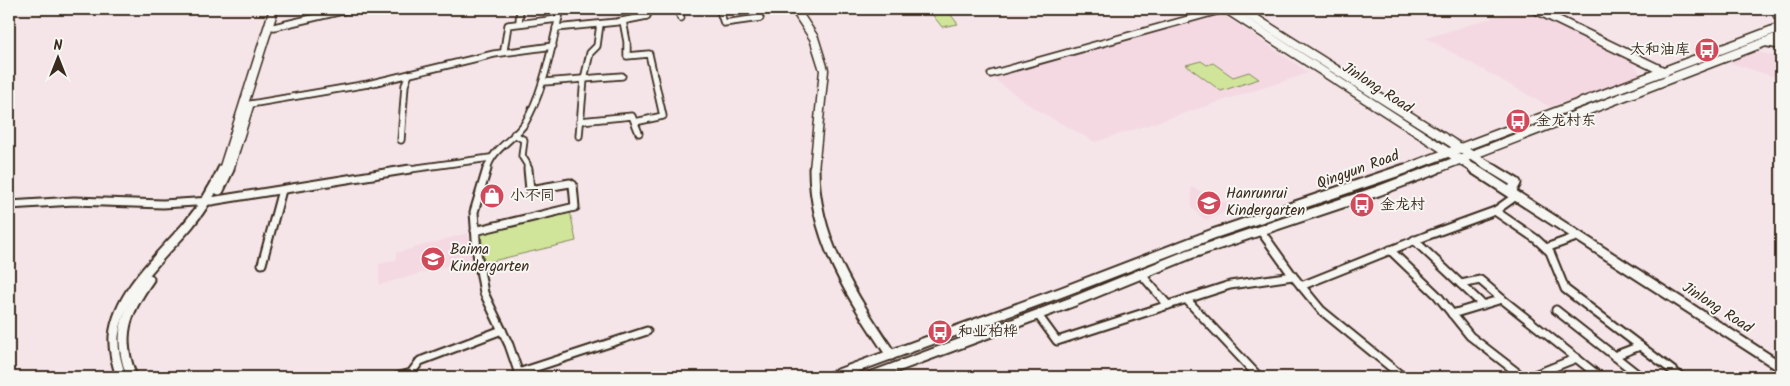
<svg xmlns="http://www.w3.org/2000/svg" width="1790" height="386" viewBox="0 0 1790 386" font-family="Kalam,'LXGW WenKai TC',sans-serif">
  <rect width="100%" height="100%" fill="#f5e5e9"/>
  <filter id="ink" filterUnits="userSpaceOnUse"><feTurbulence type="fractalNoise" baseFrequency=".02" numOctaves="2"/><feDisplacementMap in="SourceGraphic" scale="10" xChannelSelector="R" yChannelSelector="G"/><feConvolveMatrix kernelMatrix="1 2 1 2 8 2 1 2 1" color-interpolation-filters="sRGB"/></filter>
  <g filter="url(#ink)">
    <g fill="#f4d9e3">
      <path d="M1521,9H1528L1635,63L1640,75L1550,107L1426,38Z"/>
      <path d="M1221,13L1309,73L1095,142L1035,109L991,77Z"/>
      <path d="M1752,51L1781,57V79L1728,62Z"/>
      <path d="M1191,187L1215,197L1236,208L1205,220L1192,208Z"/>
      <path d="M468,233L472,259L379,285V264L396,260V253Z"/>
    </g>
    <g fill="#d0e59a" stroke="#86885c">
      <path d="M947,10L958,24L942,27L931,13Z"/>
      <path d="M1201,61L1207,65L1213,63L1233,77L1249,72L1259,79L1221,91L1186,65Z"/>
      <path d="M569,206L576,241L484,263L480,224Z"/>
    </g>
    <g fill="none" stroke-linecap="round" stroke-linejoin="round">
      <defs>
        <g id="street-far1">
          <path d="M677,9L681,18"/>
          <path d="M719,9L724,23L760,18L755,9"/>
          <path d="M623,21L627,42V56L649,54L663,116L635,122"/>
          <path d="M519,23L520,9"/>
          <path d="M274,27L351,9"/>
          <path d="M556,28L617,22L647,16L649,9"/>
          <path d="M1764,43L1781,46"/>
          <path d="M504,50L508,25L558,19"/>
          <path d="M991,74L1225,9"/>
          <path d="M544,82L622,76"/>
          <path d="M245,105L368,84L494,54L553,46"/>
          <path d="M580,121L632,116L639,133"/>
          <path d="M514,134L524,140L522,156L527,164L528,170"/>
          <path d="M579,136L584,79L590,53L597,46L600,24"/>
          <path d="M401,140L405,85L409,74"/>
          <path d="M403,170L490,158"/>
          <path d="M487,170C491,149 514,140 525,123C545,89 551,47 561,9"/>
        </g>
        <g id="street">
          <path d="M487,169L474,212L477,253L484,293L509,345L520,377"/>
          <path d="M9,205L74,201L163,204L211,201L410,169"/>
          <path d="M1495,211L1536,239L1550,252L1565,289L1681,377"/>
          <path d="M1260,230L1293,276L1321,310L1403,377"/>
          <path d="M475,231L575,207L573,185L570,183L530,190L528,169"/>
          <path d="M1414,240L1483,305"/>
          <path d="M1546,248L1579,236"/>
          <path d="M1390,250L1437,295L1470,336L1523,377"/>
          <path d="M262,264L282,190"/>
          <path d="M1141,274L1168,305"/>
          <path d="M1461,284L1480,280L1502,299"/>
          <path d="M1301,286L1426,236L1495,211L1516,196"/>
          <path d="M1186,299L1259,377"/>
          <path d="M1556,310L1641,377"/>
          <path d="M1452,314L1502,299L1600,377"/>
          <path d="M1038,315L1057,341L1230,285L1293,276"/>
          <path d="M1614,356L1640,346"/>
          <path d="M518,373L647,331"/>
          <path d="M397,377L411,373L420,361L502,330"/>
          <path d="M1529,377L1577,358"/>
        </g>
        <g id="secondary-far1">
          <path d="M795,9L814,38L824,70L814,170"/>
          <path d="M1226,9L1476,170"/>
          <path d="M1240,9L1495,170"/>
          <path d="M1535,9L1665,72"/>
          <path d="M1774,9L1781,20"/>
          <path d="M223,170L274,9"/>
          <path d="M229,170L249,106"/>
          <path d="M1402,170L1781,27"/>
          <path d="M1433,170L1781,36"/>
        </g>
        <g id="secondary">
          <path d="M814,169C814,240 853,298 891,355"/>
          <path d="M1474,169L1781,367"/>
          <path d="M1493,169L1516,183L1511,192"/>
          <path d="M219,190L229,169"/>
          <path d="M121,377C117,363 113,351 114,336C119,291 162,256 189,224C203,207 214,189 223,169"/>
          <path d="M132,377C116,337 125,313 149,279"/>
          <path d="M830,377L1062,292L1213,234L1405,169"/>
          <path d="M870,377L1072,302L1190,254L1378,191L1436,169"/>
        </g>
      </defs>
      <use href="#street-far1" stroke="#3b2a1e" stroke-width="9"/>
      <use href="#street" stroke="#3b2a1e" stroke-width="11"/>
      <use href="#secondary-far1" stroke="#3b2a1e" stroke-width="11"/>
      <use href="#secondary" stroke="#3b2a1e" stroke-width="13"/>
      <use href="#street-far1" stroke="#f6f6f2" stroke-width="5.5"/>
      <use href="#street" stroke="#f6f6f2" stroke-width="7"/>
      <use href="#secondary-far1" stroke="#f6f6f2" stroke-width="8"/>
      <use href="#secondary" stroke="#f6f6f2" stroke-width="9"/>
    </g>
  </g>
  <defs>
    <symbol id="bus-disc" viewBox="-11 -11 22 22"><circle r="9.5" fill="#d1495b" stroke="#f6f6f2"/><path d="M-5-6H5V4H4V6H2V4H-2V6H-4V4H-5ZM-3.5-4V0h7V-4ZM-3.5 1.2v1.5H-2V1.2ZM2 1.2v1.5H3.5V1.2Z" fill="#fff"/></symbol>
    <symbol id="shop-disc" viewBox="-11 -11 22 22"><circle r="9.5" fill="#d1495b" stroke="#f6f6f2"/><path d="M-5-2.5h2.3a2.7 3.5 0 0 1 5.4 0H5L5.5 6h-11ZM-1.5-2.5h3a1.5 2.3 0 0 0-3 0Z" fill="#fff"/></symbol>
    <symbol id="school-disc" viewBox="-11 -11 22 22"><circle r="9.5" fill="#d1495b" stroke="#f6f6f2"/><path d="M0-5L7-2L0 1L-7-2ZM-4 1L0 2.5L4 1V4Q0 6-4 4Z" fill="#fff"/></symbol>
  </defs>
  <g fill-rule="evenodd">
    <use href="#bus-disc" x="1693" y="36" width="28" height="28"/>
    <use href="#bus-disc" x="1504" y="107" width="28" height="28"/>
    <use href="#shop-disc" x="478" y="182" width="28" height="28"/>
    <use href="#school-disc" x="1195" y="189" width="28" height="28"/>
    <use href="#bus-disc" x="1348" y="191" width="28" height="28"/>
    <use href="#school-disc" x="419" y="245" width="28" height="28"/>
    <use href="#bus-disc" x="926" y="318" width="28" height="28"/>
  </g>
  <g text-anchor="middle" dominant-baseline="central" stroke-width="4" stroke-linejoin="round" paint-order="stroke">
    <g font-size="15" fill="#3b2a1e" stroke="#f6f6f2" text-anchor="start">
      <text x="1690" y="50" text-anchor="end">太和油库</text>
      <text x="1536" y="121">金龙村东</text>
      <text x="1226" y="194">Hanrunrui<tspan x="1226" dy="17">Kindergarten</tspan></text>
      <text x="510" y="196">小不同</text>
      <text x="1380" y="205">金龙村</text>
      <text x="450" y="250">Baima<tspan x="450" dy="17">Kindergarten</tspan></text>
      <text x="958" y="332">和业柏桦</text>
    </g>
    <g font-size="15" fill="#3b2a1e" stroke="#f6f6f2">
      <text transform="translate(1377 88) rotate(33)">Jinlong Road</text>
      <text transform="translate(1358 170) rotate(-20)">Qingyun Road</text>
      <text transform="translate(1717 308) rotate(33)">Jinlong Road</text>
    </g>
  </g>
  <rect width="1790" height="386" fill="none" stroke="#f6f6f2" stroke-width="30"/>
  <rect x="15" y="15" width="1760" height="356" fill="none" stroke="#3b2a1e" stroke-width="2" filter="url(#ink)"/>
  <g transform="translate(58 58)" stroke="#f6f6f2" stroke-width="4" paint-order="stroke">
  <path d="M0-4L9 19L0 12L-9 19Z" fill="#3b2a1e"/>
  <text y="-8" font-size="14" font-weight="bold" text-anchor="middle" fill="#3b2a1e">N</text>
  </g>
</svg>
